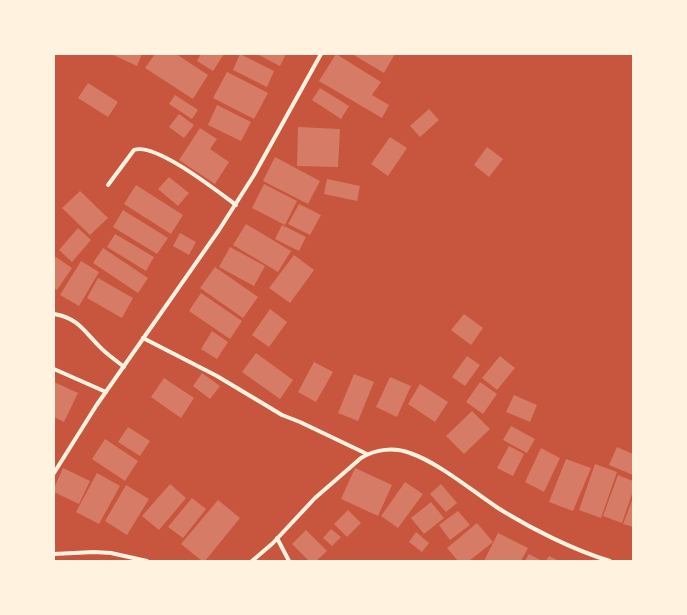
<svg xmlns="http://www.w3.org/2000/svg" width="687" height="615" viewBox="0 0 687 615" font-family="'Public Sans',sans-serif">
  <rect width="100%" height="100%" fill="#c8553d"/>
  <g fill="#d67c66">
    <path d="M111,54H142L137,66Z"/>
    <path d="M155,54H176L208,75L193,99L145,68Z"/>
    <path d="M201,54H224L213,71L197,61Z"/>
    <path d="M240,54L274,71L267,87L233,70Z"/>
    <path d="M257,54H286L280,66Z"/>
    <path d="M336,54L381,82L372,95L389,105L382,118L319,81Z"/>
    <path d="M352,54H395L384,73Z"/>
    <path d="M227,72L268,93L254,119L213,98Z"/>
    <path d="M88,83L118,102L108,117L78,98Z"/>
    <path d="M320,88L349,106L341,119L312,100Z"/>
    <path d="M175,95L198,110L192,119L169,104Z"/>
    <path d="M217,105L251,122L241,141L208,125Z"/>
    <path d="M429,109L439,120L420,137L410,126Z"/>
    <path d="M179,114L194,125L184,138L169,127Z"/>
    <path d="M298,127L340,129L338,167L297,166Z"/>
    <path d="M200,128L217,139L210,149L229,162L215,184L179,160Z"/>
    <path d="M390,137L407,148L388,176L371,164Z"/>
    <path d="M487,147L503,159L489,177L474,165Z"/>
    <path d="M275,157L320,181L308,204L263,181Z"/>
    <path d="M169,177L189,193L178,206L158,189Z"/>
    <path d="M327,179L360,186L357,201L324,194Z"/>
    <path d="M264,184L297,201L285,225L252,208Z"/>
    <path d="M136,185L183,215L171,234L124,204Z"/>
    <path d="M80,191L108,218L90,235L62,208Z"/>
    <path d="M299,204L321,215L310,235L288,224Z"/>
    <path d="M123,210L168,238L157,254L113,227Z"/>
    <path d="M246,224L291,251L278,272L233,245Z"/>
    <path d="M282,225L306,237L299,251L275,239Z"/>
    <path d="M78,228L91,240L72,262L59,250Z"/>
    <path d="M180,233L196,242L189,255L173,246Z"/>
    <path d="M115,234L154,257L146,271L107,247Z"/>
    <path d="M230,247L265,266L254,286L219,267Z"/>
    <path d="M103,248L148,278L138,293L93,263Z"/>
    <path d="M294,255L314,270L290,303L269,288Z"/>
    <path d="M56,257L72,268L57,290L54,288V260Z"/>
    <path d="M81,261L99,272L79,306L60,295Z"/>
    <path d="M215,267L258,297L243,318L200,288Z"/>
    <path d="M98,278L133,298L122,318L87,298Z"/>
    <path d="M201,293L242,321L230,339L189,311Z"/>
    <path d="M270,309L287,322L269,347L252,335Z"/>
    <path d="M464,314L483,328L471,345L451,330Z"/>
    <path d="M212,331L228,342L217,359L201,349Z"/>
    <path d="M256,353L293,380L280,399L242,372Z"/>
    <path d="M467,356L480,365L465,386L452,377Z"/>
    <path d="M500,356L515,368L497,390L482,378Z"/>
    <path d="M314,362L333,372L316,402L298,392Z"/>
    <path d="M202,373L220,386L210,399L193,386Z"/>
    <path d="M354,374L374,382L358,421L338,413Z"/>
    <path d="M390,377L411,386L397,417L376,407Z"/>
    <path d="M164,378L194,398L181,418L151,397Z"/>
    <path d="M54,382L78,393L64,422L54,417Z"/>
    <path d="M480,382L497,394L483,414L466,402Z"/>
    <path d="M420,384L448,402L435,422L408,404Z"/>
    <path d="M514,395L537,405L530,422L506,412Z"/>
    <path d="M472,411L490,429L464,454L446,436Z"/>
    <path d="M511,426L535,439L527,453L503,440Z"/>
    <path d="M128,427L150,441L140,456L118,442Z"/>
    <path d="M105,439L138,461L125,481L92,459Z"/>
    <path d="M509,446L524,454L513,476L497,468Z"/>
    <path d="M617,447L633,454V475L609,465Z"/>
    <path d="M541,448L560,458L544,492L525,482Z"/>
    <path d="M566,459L591,468L573,511L549,502Z"/>
    <path d="M595,464L617,472L601,518L579,510Z"/>
    <path d="M63,468L90,481L79,504L54,492V488Z"/>
    <path d="M355,468L392,485L378,516L341,499Z"/>
    <path d="M97,473L120,486L99,524L76,512Z"/>
    <path d="M618,475L633,481V491L622,523L603,516Z"/>
    <path d="M405,482L423,494L398,528L381,516Z"/>
    <path d="M170,484L186,498L159,530L142,516Z"/>
    <path d="M441,484L457,503L446,512L430,494Z"/>
    <path d="M126,485L149,499L127,535L105,521Z"/>
    <path d="M192,498L206,509L183,538L168,527Z"/>
    <path d="M633,498V527L623,524Z"/>
    <path d="M218,500L240,518L205,561H202L181,544Z"/>
    <path d="M431,502L444,518L424,534L411,518Z"/>
    <path d="M348,510L361,523L347,537L334,524Z"/>
    <path d="M458,511L470,525L450,540L439,525Z"/>
    <path d="M477,523L493,542L469,561H458L447,548Z"/>
    <path d="M331,529L341,537L332,546L323,538Z"/>
    <path d="M306,530L327,551L316,561H309L292,544Z"/>
    <path d="M416,532L429,543L422,552L409,542Z"/>
    <path d="M498,533L528,548L521,561H484Z"/>
    <path d="M529,554L542,561H525Z"/>
    <path d="M549,556L559,561H546Z"/>
  </g>
  <g fill="none" stroke-linecap="round" stroke-linejoin="round">
    <g stroke="#fff3e0" stroke-width="4">
      <path d="M108,185L134,150C155,142 217,191 236,205"/>
      <path d="M54,314C78,318 84,331 99,346C106,354 116,360 124,367"/>
      <path d="M143,338L217,376L282,415L300,422L367,454"/>
      <path d="M54,369L106,392"/>
      <path d="M54,473L96,406L219,230L254,175L321,54"/>
      <path d="M277,538L289,561"/>
      <path d="M54,554L94,552L111,553L147,561"/>
      <path d="M252,561L273,543L315,498L361,458C376,449 394,447 410,453C439,463 471,490 498,508C530,528 573,550 610,561"/>
    </g>
  </g>
  <rect width="687" height="615" fill="none" stroke="#fff3e0" stroke-width="110"/>
</svg>
